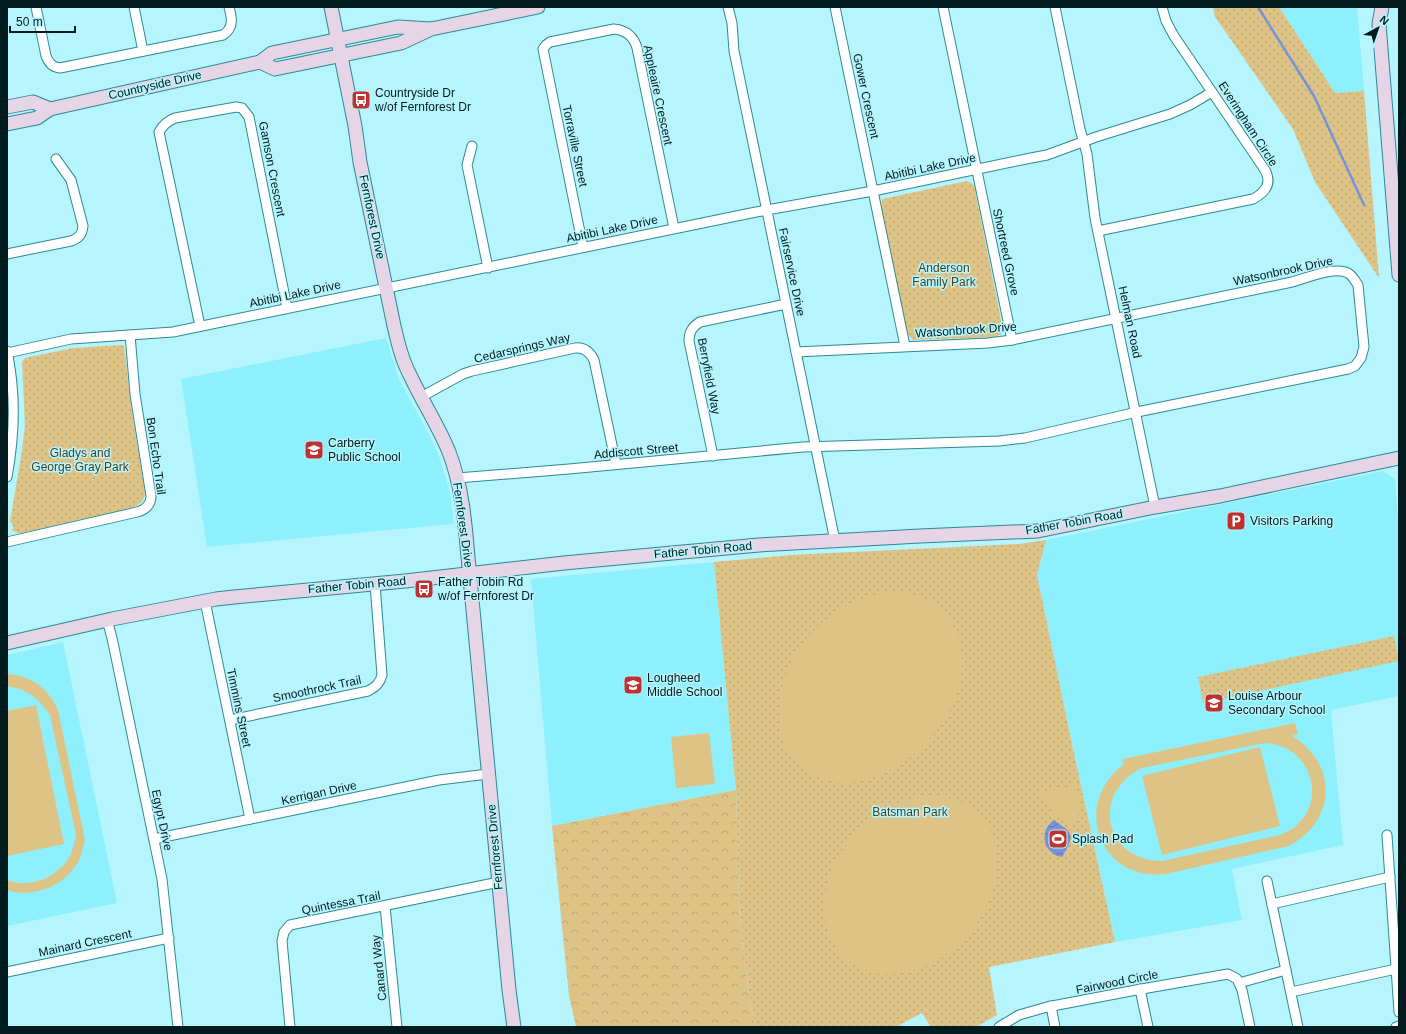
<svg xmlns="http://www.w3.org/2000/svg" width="1406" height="1034" viewBox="0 0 1406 1034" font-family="Arial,sans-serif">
  <defs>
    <pattern id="grass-dots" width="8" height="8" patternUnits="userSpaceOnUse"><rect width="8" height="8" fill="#dec387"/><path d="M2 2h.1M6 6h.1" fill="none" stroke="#bda774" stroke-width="1.8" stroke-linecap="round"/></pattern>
    <pattern id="forest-crowns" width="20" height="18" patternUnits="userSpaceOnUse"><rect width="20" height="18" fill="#dec387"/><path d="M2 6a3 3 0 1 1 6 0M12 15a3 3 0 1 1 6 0" fill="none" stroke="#bda774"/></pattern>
    <pattern id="water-waves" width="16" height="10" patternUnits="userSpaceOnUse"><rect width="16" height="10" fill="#7894d8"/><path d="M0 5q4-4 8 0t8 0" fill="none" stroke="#6078af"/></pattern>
  </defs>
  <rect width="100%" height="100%" fill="#b6f5fd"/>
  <g fill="#8ff0fd">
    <path d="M1279,7H1357L1364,91L1335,93Z"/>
    <path d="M386,338L399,379L433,442L440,459L450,492L454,524L207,547L181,379Z"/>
    <path d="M1383,471L1395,479L1399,531V696L1331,710L1343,845L1232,869L1242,920L1115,942L1072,744L1037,575L1046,540Z"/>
    <path d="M714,562L736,790L552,826L531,579Z"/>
    <path d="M63,642L117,903L7,926V655Z"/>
  </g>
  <g fill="url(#grass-dots)">
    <path d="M1213,7H1279L1335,93L1364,91L1379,278L1315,182L1293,129L1215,17Z"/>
    <path d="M967,181L974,185L1003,330L1001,334L994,337L913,340L907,333L882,208V199Z"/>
    <path d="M121,345L124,346L131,406L145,493C144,500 141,504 134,507L22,533H18L11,530L14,528L10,521L21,457L25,426L22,362L25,358L73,348Z"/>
    <path d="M1046,540L1037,575L1072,744L1115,942L989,967L997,1015L976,1027H931L922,1013L896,1027H755L749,995L739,905L736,790L714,562L791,555L1019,544Z"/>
    <path d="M1394,636L1399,661L1203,703L1198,677Z"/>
  </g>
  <path fill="url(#forest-crowns)" d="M736,790L739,905L749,995L755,1027H576L569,996L552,826Z"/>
  <g fill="#dec387" fill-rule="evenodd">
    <path d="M898,592C920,594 939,603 951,622C992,690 911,789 837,782C821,781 806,773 795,761C783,748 778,728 779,711C781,649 836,592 898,592Z"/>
    <path d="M7,674C22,675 38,681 48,694C52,698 55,704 58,710L85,840C83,846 82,853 80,858C68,885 34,899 7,890V880C11,881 15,883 19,883C41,885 65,871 72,851C74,846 75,840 76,835L50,715C37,697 29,690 7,686Z"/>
    <path d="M36,705L64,844L7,856V711Z"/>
    <path d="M1295,723L1298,734L1292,736C1338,764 1337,820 1289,846L1166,874C1100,882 1071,805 1123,765V759ZM1268,743C1273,744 1278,745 1283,747C1310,758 1321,793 1304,817C1298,826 1290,831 1280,835L1162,861C1104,861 1090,793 1142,768L1259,744Z"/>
    <path d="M709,733L715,784L676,788L671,737Z"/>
    <path d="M1260,747L1280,826L1162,855L1142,776Z"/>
    <path d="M1076,785C1080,802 1084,812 1070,826L1054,815L1046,803L1040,792Z"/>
    <path d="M929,796C951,796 971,802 984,820C994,834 998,850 997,866C995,921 943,975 887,974C871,974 855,968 843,957C831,944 825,927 825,910C823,853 874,802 929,796Z"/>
  </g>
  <path fill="url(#water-waves)" d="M1054,820C1074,834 1075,835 1062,857C1043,854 1038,831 1054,820Z"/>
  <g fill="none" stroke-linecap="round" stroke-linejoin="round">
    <path stroke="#7894d8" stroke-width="2.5" d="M1258,7L1314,96L1364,205"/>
    <defs>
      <g id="street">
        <path d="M36,7L46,56C49,63 52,67 60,68L223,35C234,28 232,18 229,7"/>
        <path d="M134,7L143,51"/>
        <path d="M728,7L732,23L734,51L835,541"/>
        <path d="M835,7L905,346"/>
        <path d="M943,7L1012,340"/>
        <path d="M1055,7L1080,129L1087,154L1095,218L1155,507"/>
        <path d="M472,146L467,165L488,268"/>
        <path d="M1098,231L1253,199C1266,192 1272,183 1265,170L1174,36L1166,21L1162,7"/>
        <path d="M583,247L543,49L546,45L550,42L614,29C626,30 634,37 637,48L674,228"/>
        <path d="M7,254L71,241C79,238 82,235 83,226L71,180L56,159"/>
        <path d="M200,326L159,132C163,125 167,121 175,118L236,107L242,108L249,117L287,308"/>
        <path d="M7,351C16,393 15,434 7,477"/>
        <path d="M7,353L71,339L173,332L756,212L873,191L1031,158L1047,155L1096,137L1170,114L1190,105L1212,92"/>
        <path d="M421,397L463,374L472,371L575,348C584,347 590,352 594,360L616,464"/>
        <path d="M713,456L689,341C689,332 692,327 700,322L786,304"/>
        <path d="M457,478L569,469L803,447L999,441L1025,438L1137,412L1348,369L1355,366L1361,358L1364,347L1358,285C1355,281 1353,276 1348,273C1335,266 1306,278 1292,282L1012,340L988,343L796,352"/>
        <path d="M7,542L137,512C145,510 151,505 151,496L135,394L130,335"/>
        <path d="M205,601L250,819"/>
        <path d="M107,620L112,638L162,879L178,1027"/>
        <path d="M230,720L368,691C376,687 380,683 382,675L375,584"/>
        <path d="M1387,835L1399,1012"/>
        <path d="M154,839L439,780L488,774"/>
        <path d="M1267,881L1298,1027"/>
        <path d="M1272,904L1390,877"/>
        <path d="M385,906L397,1027"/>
        <path d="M7,972L169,938"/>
        <path d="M1239,983L1286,970"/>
        <path d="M1140,989L1148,1027"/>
        <path d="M1291,992L1396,969"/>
        <path d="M1051,1006L1055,1027"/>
        <path d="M290,1027L282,941L284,932L290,925L499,882"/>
        <path d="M999,1027L1019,1015L1047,1007L1136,990L1228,974L1237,979L1242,990L1250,1027"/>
        <path d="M1396,1027L1399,1026"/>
      </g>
      <g id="secondary">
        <path d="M331,7L355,126L360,162L394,326C398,343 402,360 410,375C422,401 438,425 449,452C462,486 465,521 468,557L509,990L514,1027"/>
        <path d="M1382,7L1379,24L1399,275"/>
        <path d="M260,62L275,69L401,43L431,29L538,7"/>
        <path d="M7,107L33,102L50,109"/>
        <path d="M7,124L37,118L50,109L260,62L272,53L398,27L431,29"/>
        <path d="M7,643L112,619L216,599L234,597L405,581L564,563L759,545L920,536L1038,531L1155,507L1220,496L1399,458"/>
      </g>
    </defs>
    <use href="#street" stroke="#2c8893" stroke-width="11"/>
    <use href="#secondary" stroke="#2c8893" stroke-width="15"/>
    <use href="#street" stroke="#fff" stroke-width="9"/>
    <use href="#secondary" stroke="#e6d5e7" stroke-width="13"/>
  </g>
  <defs>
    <symbol id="bus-square" viewBox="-11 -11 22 22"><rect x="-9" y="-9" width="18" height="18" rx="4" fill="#bf302e" stroke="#b6f5fd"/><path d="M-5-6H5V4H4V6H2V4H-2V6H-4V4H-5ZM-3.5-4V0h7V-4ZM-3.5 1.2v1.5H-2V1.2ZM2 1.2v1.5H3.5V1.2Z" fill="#fff"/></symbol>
    <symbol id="school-square" viewBox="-11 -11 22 22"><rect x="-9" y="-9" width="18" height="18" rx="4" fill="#bf302e" stroke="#b6f5fd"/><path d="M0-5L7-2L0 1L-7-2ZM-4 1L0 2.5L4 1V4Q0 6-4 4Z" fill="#fff"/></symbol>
    <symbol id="parking-square" viewBox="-11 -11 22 22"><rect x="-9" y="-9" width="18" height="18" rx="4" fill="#bf302e" stroke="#b6f5fd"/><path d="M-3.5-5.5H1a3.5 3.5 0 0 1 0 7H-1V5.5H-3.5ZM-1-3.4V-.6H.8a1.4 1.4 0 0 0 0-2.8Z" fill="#fff"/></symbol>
    <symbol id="stadium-square" viewBox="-11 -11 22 22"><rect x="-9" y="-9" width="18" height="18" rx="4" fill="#bf302e" stroke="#b6f5fd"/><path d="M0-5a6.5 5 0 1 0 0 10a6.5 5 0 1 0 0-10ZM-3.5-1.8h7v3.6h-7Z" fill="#fff"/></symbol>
  </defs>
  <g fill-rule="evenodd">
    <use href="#bus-square" x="350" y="89" width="22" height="22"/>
    <use href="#school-square" x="303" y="439" width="22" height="22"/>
    <use href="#parking-square" x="1225" y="510" width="22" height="22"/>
    <use href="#bus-square" x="413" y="578" width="22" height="22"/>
    <use href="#school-square" x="622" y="674" width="22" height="22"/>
    <use href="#school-square" x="1203" y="692" width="22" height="22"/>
    <use href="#stadium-square" x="1047" y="828" width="22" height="22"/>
  </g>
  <g text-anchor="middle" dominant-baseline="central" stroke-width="3" stroke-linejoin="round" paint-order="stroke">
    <g font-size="12" fill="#021b1e" stroke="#b6f5fd">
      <text transform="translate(155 85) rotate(-13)">Countryside Drive</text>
      <text transform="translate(658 95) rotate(78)">Appleaire Crescent</text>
      <text transform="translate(866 96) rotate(78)">Gower Crescent</text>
      <text transform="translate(1248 124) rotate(57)">Everingham Circle</text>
      <text transform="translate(575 146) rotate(78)">Torraville Street</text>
      <text transform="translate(930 167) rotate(-12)">Abitibi Lake Drive</text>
      <text transform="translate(272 169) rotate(79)">Gamson Crescent</text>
      <text transform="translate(372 217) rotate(78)">Fernforest Drive</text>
      <text transform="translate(612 229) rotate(-12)">Abitibi Lake Drive</text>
      <text transform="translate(1006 252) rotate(78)">Shortreed Grove</text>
      <text transform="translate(1283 271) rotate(-12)">Watsonbrook Drive</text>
      <text transform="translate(792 272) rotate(78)">Fairservice Drive</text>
      <text transform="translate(295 294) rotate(-12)">Abitibi Lake Drive</text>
      <text transform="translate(1130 322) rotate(78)">Helman Road</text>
      <text transform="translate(966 330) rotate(-4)">Watsonbrook Drive</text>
      <text transform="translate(522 348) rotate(-13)">Cedarsprings Way</text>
      <text transform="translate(709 376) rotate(79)">Berryfield Way</text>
      <text transform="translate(636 451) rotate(-5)">Addiscott Street</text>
      <text transform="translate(156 456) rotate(82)">Bon Echo Trail</text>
      <text transform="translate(1074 522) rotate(-10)">Father Tobin Road</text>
      <text transform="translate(463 525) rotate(82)">Fernforest Drive</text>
      <text transform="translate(703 550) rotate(-5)">Father Tobin Road</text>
      <text transform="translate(357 585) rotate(-5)">Father Tobin Road</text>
      <text transform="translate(317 689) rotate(-12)">Smoothrock Trail</text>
      <text transform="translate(239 708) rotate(78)">Timmins Street</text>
      <text transform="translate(319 793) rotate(-12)">Kerrigan Drive</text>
      <text transform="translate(162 820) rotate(78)">Egypt Drive</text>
      <text transform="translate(495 847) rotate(-95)">Fernforest Drive</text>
      <text transform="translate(341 903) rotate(-11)">Quintessa Trail</text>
      <text transform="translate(85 943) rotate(-12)">Mainard Crescent</text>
      <text transform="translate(379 968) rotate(-96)">Canard Way</text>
      <text transform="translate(1117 982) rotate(-11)">Fairwood Circle</text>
    </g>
    <g font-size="12" fill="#021b1e" stroke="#b6f5fd" text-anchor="start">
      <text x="375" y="93">Countryside Dr<tspan x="375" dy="14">w/of Fernforest Dr</tspan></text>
      <text x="328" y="443">Carberry<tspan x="328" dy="14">Public School</tspan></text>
      <text x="1250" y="521">Visitors Parking</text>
      <text x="438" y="582">Father Tobin Rd<tspan x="438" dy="14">w/of Fernforest Dr</tspan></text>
      <text x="647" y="678">Lougheed<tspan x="647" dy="14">Middle School</tspan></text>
      <text x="1228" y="696">Louise Arbour<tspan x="1228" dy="14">Secondary School</tspan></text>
      <text x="1072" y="839">Splash Pad</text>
    </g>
    <g font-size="12" fill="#4f401d" stroke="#b6f5fd">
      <text x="944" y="268">Anderson<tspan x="944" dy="14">Family Park</tspan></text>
      <text x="80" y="453">Gladys and<tspan x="80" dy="14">George Gray Park</tspan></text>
      <text x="910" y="812">Batsman Park</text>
    </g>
  </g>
  <rect width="1406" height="1034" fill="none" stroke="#021b1e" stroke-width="16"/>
  <g transform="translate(1378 28) rotate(40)" stroke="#b6f5fd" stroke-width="3" paint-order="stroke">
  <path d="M0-3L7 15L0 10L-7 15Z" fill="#021b1e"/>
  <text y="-6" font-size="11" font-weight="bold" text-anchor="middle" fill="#021b1e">N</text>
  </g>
  <path d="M10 26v6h65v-6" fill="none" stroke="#021b1e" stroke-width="2"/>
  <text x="16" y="26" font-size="12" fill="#021b1e" stroke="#b6f5fd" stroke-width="3" paint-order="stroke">50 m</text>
</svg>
